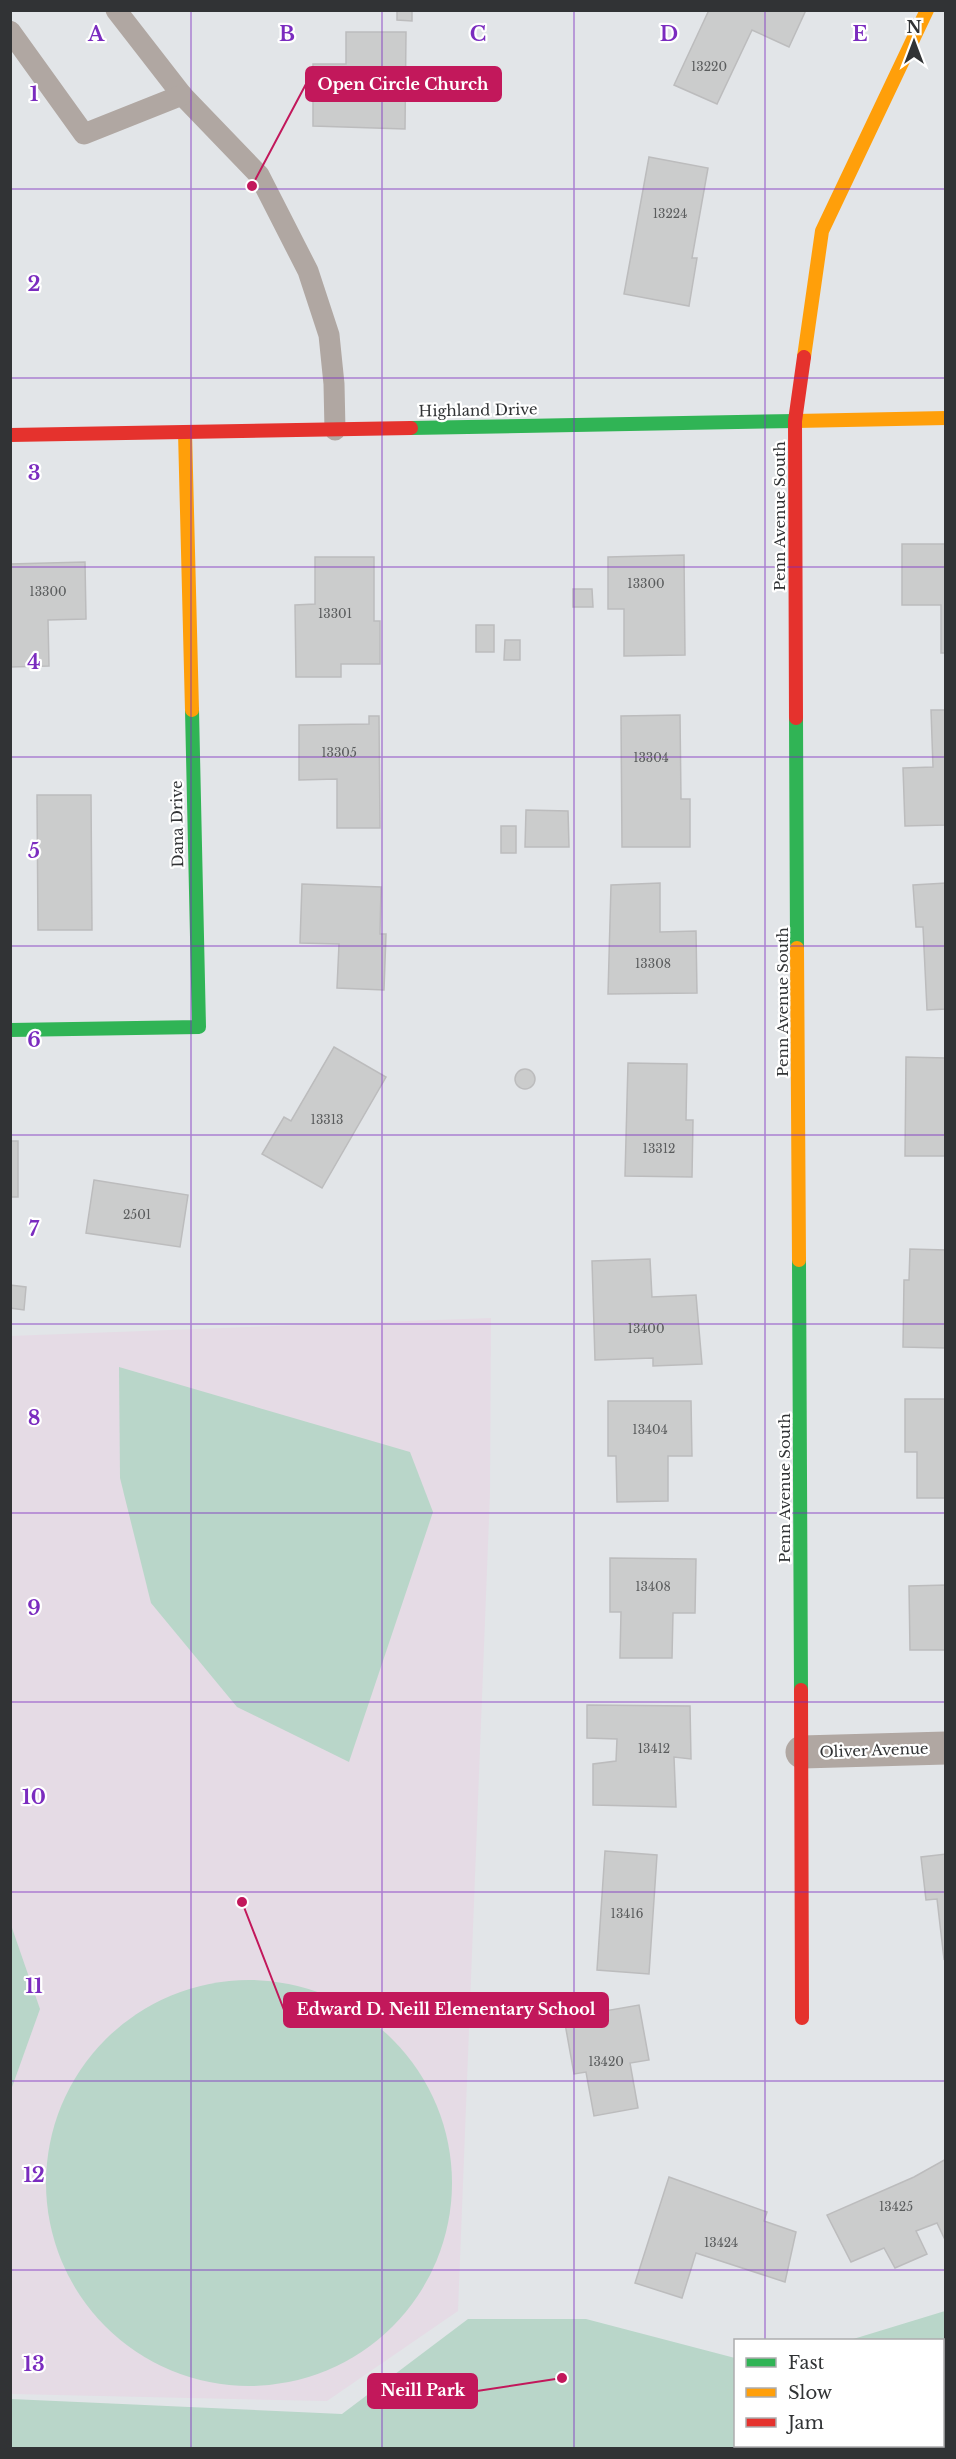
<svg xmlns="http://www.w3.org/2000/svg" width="956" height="2459" viewBox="0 0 956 2459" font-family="'Libre Baskerville',serif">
  <rect width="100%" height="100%" fill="#e2e5e8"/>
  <path fill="#e5dbe5" d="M491,1318L490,1493L458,2311L327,2401L11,2394L10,1336Z"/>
  <g fill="#b9d6c9">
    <path d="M119,1367L410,1452L433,1512L349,1762L237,1707L151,1603L120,1478Z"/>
    <path d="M11,1925L40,2009L11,2090Z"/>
    <circle cx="249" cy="2183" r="203"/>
    <path d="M945,2311V2448H11V2399L342,2414L468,2319H586L735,2358L736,2446H942V2340H850Z"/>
  </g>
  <g fill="#cbcccc" stroke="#bcbcbd" stroke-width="1.5">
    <path d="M397,10H412V21L397,20Z"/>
    <path d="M709,10H806L789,47L752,30L717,104L674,85Z"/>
    <path d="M346,32H406L405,129L313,126V64H346Z"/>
    <path d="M649,157L708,168L692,258H697L689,306L624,294Z"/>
    <path d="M902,544H946V653H941V605H902Z"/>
    <path d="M684,555L685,655L624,656V609H608V557Z"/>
    <path d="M315,557H374V621H380V664H341V677H296L295,605L315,604Z"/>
    <path d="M85,562L86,619L48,620L49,666L10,667V564Z"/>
    <path d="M573,589H592L593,607H573Z"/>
    <rect x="476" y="625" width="18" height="27"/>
    <path d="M505,640H520V660H504Z"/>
    <path d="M931,710H946V825L905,826L903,768L933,767Z"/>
    <path d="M680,715L681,799H690V847H622L621,716Z"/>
    <path d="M369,716H379L380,828H337V779L299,780V725L369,724Z"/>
    <path d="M37,795H91L92,930H38Z"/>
    <path d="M526,810L568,811L569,847H525Z"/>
    <rect x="501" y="826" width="15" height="27"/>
    <path d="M660,883V932L696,931L697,993L608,994L611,885Z"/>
    <path d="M946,883V1009L927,1010L923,927H916L913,885Z"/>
    <path d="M302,884L381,887L380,934H386L384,990L337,988L339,944L300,943Z"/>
    <path d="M334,1047L386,1077L322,1188L262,1154L284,1117L291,1121Z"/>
    <path d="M906,1057L946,1058V1156H905Z"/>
    <path d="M628,1063L687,1064L686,1120H693L692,1177L625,1176Z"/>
    <circle cx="525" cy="1079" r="10"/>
    <rect x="10" y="1141" width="8" height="56"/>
    <path d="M94,1180L188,1195L180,1247L86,1233Z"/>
    <path d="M910,1249L946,1250V1348L903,1347L904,1280H909Z"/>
    <path d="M650,1259L652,1297L696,1295L702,1364L653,1366V1358L595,1360L592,1261Z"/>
    <path d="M10,1285L26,1287L24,1310L10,1308Z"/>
    <path d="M905,1399H946V1498H917V1452H905Z"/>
    <path d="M608,1401H691L692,1456H668V1501L617,1502L616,1456H608Z"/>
    <path d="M610,1558L696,1559L695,1613H673L672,1658H620L621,1612H610Z"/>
    <path d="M946,1585V1650H910L909,1586Z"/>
    <path d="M587,1705L690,1706L691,1759L674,1757L676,1807L593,1805V1764L616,1761L617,1739L587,1738Z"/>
    <path d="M605,1851L657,1855L649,1974L597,1970Z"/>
    <path d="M946,1854V1958L944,1959L937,1899L926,1900L921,1857Z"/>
    <path d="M639,2005L649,2060L630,2063L638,2108L594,2116L586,2072L574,2074L564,2018Z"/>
    <path d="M946,2159V2242L937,2223L916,2231L927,2254L895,2268L884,2248L851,2262L827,2215L914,2177Z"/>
    <path d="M669,2177L767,2212L764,2221L796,2232L785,2282L696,2253L682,2298L635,2283Z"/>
  </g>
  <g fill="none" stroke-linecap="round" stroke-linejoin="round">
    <g stroke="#b0a7a2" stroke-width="21">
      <path d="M116,10L182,95L259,175L308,271L329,335L334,384L335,430"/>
      <path d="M10,31L84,134L182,95"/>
    </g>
    <path stroke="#b0a7a2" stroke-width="33" d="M802,1752L946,1748"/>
    <g stroke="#30b455" stroke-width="14">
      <path d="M411,428L796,421"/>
      <path d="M796,718L797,948"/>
      <path d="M10,1030L199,1027L192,710"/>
      <path d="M799,1260L801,1690"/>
    </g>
    <g stroke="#ff9f0a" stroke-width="14">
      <path d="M804,357L822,231L927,10"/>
      <path d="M796,421L946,418"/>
      <path d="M185,432L192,710"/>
      <path d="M797,948L799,1260"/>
    </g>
    <g stroke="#e5322d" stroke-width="14">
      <path d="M10,435L411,428"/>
      <path d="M796,718L795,421L804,357"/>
      <path d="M801,1690L802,2018"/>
    </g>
  </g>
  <path fill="none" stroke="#7b2cbf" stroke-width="1.5" stroke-opacity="0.55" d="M191,10V2448M382,10V2448M574,10V2448M765,10V2340M10,189H946M10,378H946M10,567H946M10,757H946M10,946H946M10,1135H946M10,1324H946M10,1513H946M10,1702H946M10,1892H946M10,2081H946M10,2270H946M765,2446V2448"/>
  <g text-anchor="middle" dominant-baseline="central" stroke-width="4.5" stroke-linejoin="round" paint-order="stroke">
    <g font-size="12" fill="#5a5c5d">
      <text x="709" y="66">13220</text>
      <text x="670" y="213">13224</text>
      <text x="646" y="583">13300</text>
      <text x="48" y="591">13300</text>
      <text x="335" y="613">13301</text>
      <text x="339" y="752">13305</text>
      <text x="651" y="757">13304</text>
      <text x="653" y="963">13308</text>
      <text x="327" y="1119">13313</text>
      <text x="659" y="1148">13312</text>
      <text x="137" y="1214">2501</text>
      <text x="646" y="1328">13400</text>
      <text x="650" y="1429">13404</text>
      <text x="653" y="1586">13408</text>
      <text x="654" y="1748">13412</text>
      <text x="627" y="1913">13416</text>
      <text x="606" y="2061">13420</text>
      <text x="896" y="2206">13425</text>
      <text x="721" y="2242">13424</text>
    </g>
    <g font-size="15" fill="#313335" stroke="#fff">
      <text transform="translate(478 410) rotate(-1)">Highland Drive</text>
      <text transform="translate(779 516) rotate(-90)">Penn Avenue South</text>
      <text transform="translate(177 824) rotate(-91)">Dana Drive</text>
      <text transform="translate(782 1002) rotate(-90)">Penn Avenue South</text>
      <text transform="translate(784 1488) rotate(-90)">Penn Avenue South</text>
      <text transform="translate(874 1750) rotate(-2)">Oliver Avenue</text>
    </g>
  </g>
  <g font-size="20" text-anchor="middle" font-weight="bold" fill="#7b2cbf" stroke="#fff" stroke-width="4.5" stroke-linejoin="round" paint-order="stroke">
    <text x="96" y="41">A</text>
    <text x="287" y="41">B</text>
    <text x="478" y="41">C</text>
    <text x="669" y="41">D</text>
    <text x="860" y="41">E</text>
    <text x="34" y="101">1</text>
    <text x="34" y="291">2</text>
    <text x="34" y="480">3</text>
    <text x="34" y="669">4</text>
    <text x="34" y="858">5</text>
    <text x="34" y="1047">6</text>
    <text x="34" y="1236">7</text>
    <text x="34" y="1425">8</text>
    <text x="34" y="1615">9</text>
    <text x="34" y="1804">10</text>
    <text x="34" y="1993">11</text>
    <text x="34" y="2182">12</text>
    <text x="34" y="2371">13</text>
  </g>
  <path fill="none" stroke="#c2185b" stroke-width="2" d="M252 186L306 84M242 1902L284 2010M562 2378L477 2391"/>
  <g fill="#c2185b" stroke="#fff" stroke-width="2">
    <circle cx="252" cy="186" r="6"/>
    <circle cx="242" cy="1902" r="6"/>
    <circle cx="562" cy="2378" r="6"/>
  </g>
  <g fill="#c2185b" stroke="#c2185b" stroke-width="2">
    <rect x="306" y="67" width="195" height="34" rx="6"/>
    <rect x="284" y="1993" width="324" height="34" rx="6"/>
    <rect x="368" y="2374" width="109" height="34" rx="6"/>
  </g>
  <g font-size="16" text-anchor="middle" font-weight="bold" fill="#fff">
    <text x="403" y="90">Open Circle Church</text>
    <text x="446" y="2015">Edward D. Neill Elementary School</text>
    <text x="423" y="2396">Neill Park</text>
  </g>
  <rect width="956" height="2459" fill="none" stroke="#313335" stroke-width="24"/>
  <rect x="734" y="2339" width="210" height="108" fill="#ffffff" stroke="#adadae" stroke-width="1.5"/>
  <rect x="746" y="2358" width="30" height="9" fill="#30b455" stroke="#adadae" stroke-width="1.5"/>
  <text x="788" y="2369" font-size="18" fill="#313335">Fast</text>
  <rect x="746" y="2388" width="30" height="9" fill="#ff9f0a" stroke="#adadae" stroke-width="1.5"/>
  <text x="788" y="2399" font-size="18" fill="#313335">Slow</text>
  <rect x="746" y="2418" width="30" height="9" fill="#e5322d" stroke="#adadae" stroke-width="1.5"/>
  <text x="788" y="2429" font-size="18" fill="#313335">Jam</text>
  <g transform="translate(914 42)" stroke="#ffffff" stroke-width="4.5" paint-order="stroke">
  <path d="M0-4.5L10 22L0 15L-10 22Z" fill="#313335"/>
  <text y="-9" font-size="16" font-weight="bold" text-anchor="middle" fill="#313335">N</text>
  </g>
</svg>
